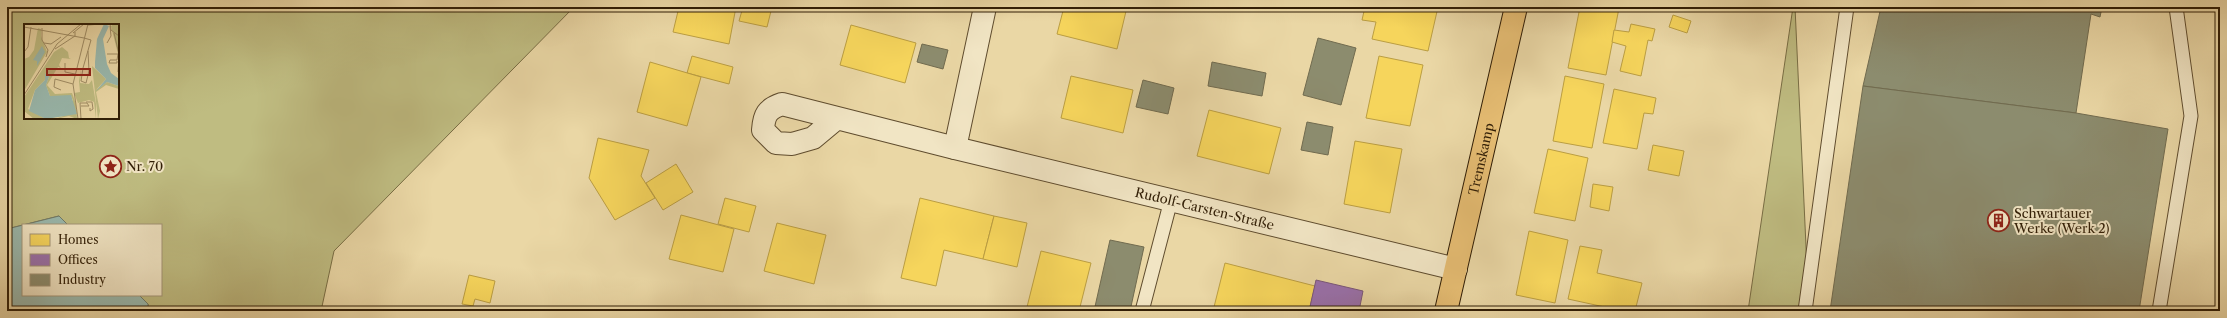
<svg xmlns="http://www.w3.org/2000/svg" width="2227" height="318" viewBox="0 0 2227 318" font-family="'Libre Caslon Text',serif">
  <rect width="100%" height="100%" fill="#ead7a5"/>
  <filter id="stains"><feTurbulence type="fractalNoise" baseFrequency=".005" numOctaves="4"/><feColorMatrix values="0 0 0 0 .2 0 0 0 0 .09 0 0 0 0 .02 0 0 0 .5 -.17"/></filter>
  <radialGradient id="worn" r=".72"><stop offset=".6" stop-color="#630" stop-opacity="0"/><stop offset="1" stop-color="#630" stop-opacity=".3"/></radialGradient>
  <g fill="#bfbc81" stroke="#786d44" fill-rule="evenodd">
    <path d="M7,7H574L334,251L321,311H148V304L139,295H161V225H68L59,216L7,229ZM25,25H118V118H25Z"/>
    <path d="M1793,7H1795L1807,268L1800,311H1748Z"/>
  </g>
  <path fill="#99b8ad" stroke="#6f7a6a" d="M59,216L68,225H23V295H139L148,304V311H7V229Z"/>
  <g fill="#f6d55c" stroke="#bb9e42">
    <path d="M679,7H736L729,44L673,32Z"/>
    <path d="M743,7H772L767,27L739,21Z"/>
    <path d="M1064,7H1127L1117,49L1057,34Z"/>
    <path d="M1365,7H1438L1428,51L1372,39L1376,22L1362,20Z"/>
    <path d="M1580,7L1619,8L1606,75L1568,68Z"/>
    <path d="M1673,15L1691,21L1687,33L1669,27Z"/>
    <path d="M1631,24L1655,29L1652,41L1648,40L1641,76L1620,71L1626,46L1612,42L1614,30L1629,32Z"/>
    <path d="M851,25L916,43L905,83L840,65Z"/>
    <path d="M692,56L733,67L729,84L687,73Z"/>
    <path d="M1379,56L1423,65L1410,126L1366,118Z"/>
    <path d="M650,62L701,77L687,126L637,112Z"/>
    <path d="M1071,76L1133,90L1123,133L1061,118Z"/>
    <path d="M1565,76L1604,84L1592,148L1553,141Z"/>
    <path d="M1614,89L1656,98L1653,114L1644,113L1637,149L1603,143Z"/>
    <path d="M1209,110L1281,128L1269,174L1197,156Z"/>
    <path d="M598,138L649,150L641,176L655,198L615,220L589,178Z"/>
    <path d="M1355,141L1402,149L1390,213L1344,204Z"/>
    <path d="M1653,145L1684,151L1679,176L1648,170Z"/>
    <path d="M1548,149L1588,158L1575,221L1534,213Z"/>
    <path d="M676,164L693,192L663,210L646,183Z"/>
    <path d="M1593,184L1613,187L1609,211L1590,207Z"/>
    <path d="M725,198L756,206L749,232L718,224Z"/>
    <path d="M920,198L994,216L983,259L944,250L936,286L901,278Z"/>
    <path d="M681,215L734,229L723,272L669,259Z"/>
    <path d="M994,216L1027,223L1017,267L983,259Z"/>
    <path d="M777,223L826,235L814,284L764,271Z"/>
    <path d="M1529,231L1568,240L1555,303L1516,295Z"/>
    <path d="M1580,246L1602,250L1597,273L1642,283L1635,311H1623L1568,299Z"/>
    <path d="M1041,251L1091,263L1079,311H1026Z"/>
    <path d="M1225,263L1315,286L1309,311H1213Z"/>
    <path d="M469,275L495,281L490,303L475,299L473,306L462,304Z"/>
  </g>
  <path fill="#9970ab" stroke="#7a577a" d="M1316,280L1363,291L1359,311H1309Z"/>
  <g fill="#8c8c6e" stroke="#716b4f">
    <path d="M1132,7H1149L1148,11Z"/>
    <path d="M1881,7H2102L2100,17L2091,14L2076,113L1863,86Z"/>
    <path d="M1318,38L1356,48L1341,105L1303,95Z"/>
    <path d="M922,44L948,50L943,69L917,62Z"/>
    <path d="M1212,62L1266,73L1262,96L1208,86Z"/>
    <path d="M1143,80L1174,88L1168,114L1136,107Z"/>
    <path d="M1863,86L2076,113L2168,129L2139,311H1830Z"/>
    <path d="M1307,122L1333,127L1328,155L1301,150Z"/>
    <path d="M1110,240L1144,247L1130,311H1094Z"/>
  </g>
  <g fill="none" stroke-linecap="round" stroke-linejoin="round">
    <defs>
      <g id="service">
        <path d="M1142,311L1171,200"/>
        <path d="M1805,311L1847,7"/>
        <path d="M2159,311L2191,116L2176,7"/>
      </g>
      <g id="minor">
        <path id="s1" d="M985,7L955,148L1456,269"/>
        <path d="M837,118L813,138L792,144L776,143L763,130C764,115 767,109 782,104L955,148"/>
      </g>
      <g id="primary">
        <path id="s2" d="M1446,311L1516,7"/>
      </g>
    </defs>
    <use href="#service" stroke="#5f4c2e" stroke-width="15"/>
    <use href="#minor" stroke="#5f4c2e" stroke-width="24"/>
    <use href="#primary" stroke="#311e06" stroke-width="24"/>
    <use href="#service" stroke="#f1e5c4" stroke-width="13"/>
    <use href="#minor" stroke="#f1e5c4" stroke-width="22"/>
    <use href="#primary" stroke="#e5bc72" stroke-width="22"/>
  </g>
  <defs>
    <symbol id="sight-ring" viewBox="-11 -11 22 22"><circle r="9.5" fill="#f1e5c4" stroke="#8f2418" stroke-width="1.5"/><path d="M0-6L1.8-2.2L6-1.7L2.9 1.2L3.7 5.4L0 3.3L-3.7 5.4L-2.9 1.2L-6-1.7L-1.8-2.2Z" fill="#8f2418"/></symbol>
    <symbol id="building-ring" viewBox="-11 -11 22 22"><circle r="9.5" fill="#f1e5c4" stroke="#8f2418" stroke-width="1.5"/><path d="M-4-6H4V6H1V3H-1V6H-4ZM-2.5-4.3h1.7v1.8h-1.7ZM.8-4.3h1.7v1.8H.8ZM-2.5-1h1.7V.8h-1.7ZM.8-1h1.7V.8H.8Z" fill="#8f2418"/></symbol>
  </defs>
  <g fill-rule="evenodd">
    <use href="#sight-ring" x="98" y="154" width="25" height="25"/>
    <use href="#building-ring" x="1986" y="208" width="25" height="25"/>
  </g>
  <g text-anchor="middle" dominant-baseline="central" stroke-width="4" stroke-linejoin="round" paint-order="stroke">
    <g font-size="13" fill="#311e06" stroke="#f1e5c4">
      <text stroke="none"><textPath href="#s2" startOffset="156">Tremskamp</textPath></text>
      <text stroke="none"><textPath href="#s1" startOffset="401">Rudolf-Carsten-Straße</textPath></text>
    </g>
    <g font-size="13" fill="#311e06" stroke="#f1e5c4" text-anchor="start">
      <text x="126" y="166">Nr. 70</text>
      <text x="2014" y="213">Schwartauer<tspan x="2014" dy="15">Werke (Werk 2)</tspan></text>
    </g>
  </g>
  <g transform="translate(24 24)">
    <rect width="95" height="95" fill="#ead7a5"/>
    <path d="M90,0H95V34L87,2ZM14,4L17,5V12L23,28L0,67V35L5,33L10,26ZM38,23L44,28L45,34L47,35L38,34L35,41L37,44L34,43L23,61L31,70L48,69L52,80L53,95L45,92L31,95L47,89L49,76L47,72H26L22,61L25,53L24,49L21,50V56L11,66L4,85L22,95H10L0,87V73L30,28ZM68,42L82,55L72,66L83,58L95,62V65L82,61L72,68L76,87L74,95ZM57,45L56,59L65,60L68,56L72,80V95L70,78L65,76L54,79L50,69L56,68L55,57Z" fill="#bfbc81"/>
    <path d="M80,0L85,2L79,15L83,40L87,49L95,55V62L83,58L72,67L82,55L71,44V38L73,15ZM18,22L21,28L13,42V37L9,36ZM24,49L25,53L22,61L26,72L47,71L53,90L22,95L5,87L11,66L21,56V50Z" fill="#99b8ad"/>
    <path fill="none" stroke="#a08d65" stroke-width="1" d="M86,0L87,6L95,12M64,1L77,0M0,3L60,14M18,4V16L24,26L22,33M49,9L60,0M90,9L95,30M60,14L67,16L59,44L57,57L62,59L65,47L64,27M20,19L27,20L37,13M83,19L87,12L86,2M31,25L51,12V8M0,28L4,23L7,3M83,30H94L93,36H86M86,36L85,39H93V37M41,39V48L51,50M94,48L95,35M37,66L30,63L31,55L49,60M0,71L33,20L57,0M62,78H68L69,85L66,87V84M54,95L49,60L64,0M57,95L56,79H63L65,82H57"/>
    <path fill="#8f2418" fill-opacity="0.15" stroke="#8f2418" stroke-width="2" d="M23,45H66V51H23Z"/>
    <rect width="95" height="95" fill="none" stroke="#311e06" stroke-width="2"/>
  </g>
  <rect width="2227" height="318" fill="none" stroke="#ead7a5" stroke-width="24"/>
  <rect x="8" y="8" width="2211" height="302" fill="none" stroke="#311e06" stroke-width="2"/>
  <rect x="12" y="12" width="2203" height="294" fill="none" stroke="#311e06"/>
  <rect x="22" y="224" width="140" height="72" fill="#f1e5c4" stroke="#a49578"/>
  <rect x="30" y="234" width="20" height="12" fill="#f6d55c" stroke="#a49578"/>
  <text x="58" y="244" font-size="12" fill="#311e06">Homes</text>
  <rect x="30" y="254" width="20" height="12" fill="#9970ab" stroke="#a49578"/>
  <text x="58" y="264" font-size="12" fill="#311e06">Offices</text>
  <rect x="30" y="274" width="20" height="12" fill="#8c8c6e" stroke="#a49578"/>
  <text x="58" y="284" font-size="12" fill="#311e06">Industry</text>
  <rect width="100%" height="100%" filter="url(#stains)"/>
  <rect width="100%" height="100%" fill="url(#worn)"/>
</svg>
